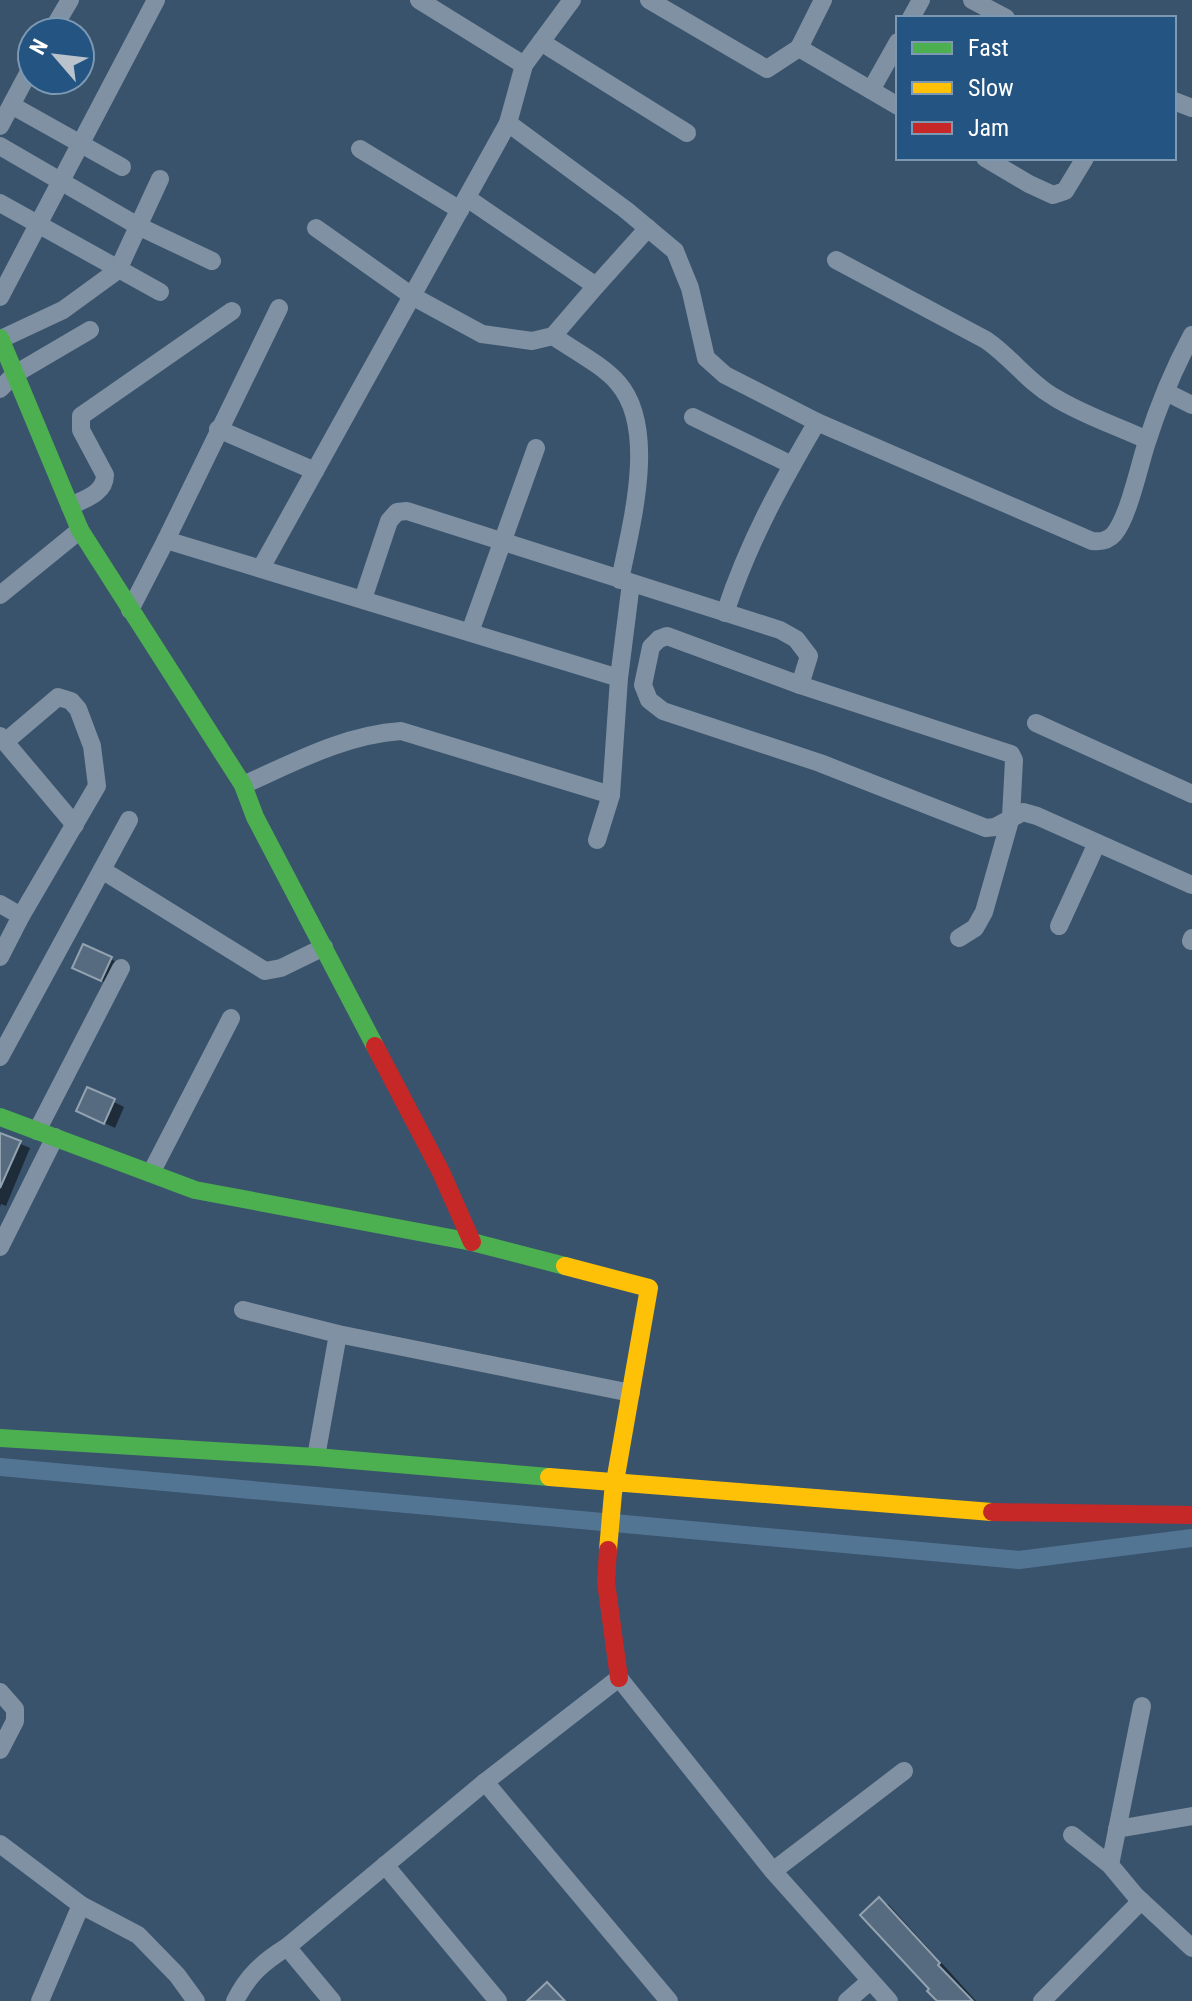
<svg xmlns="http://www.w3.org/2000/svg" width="1192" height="2001" viewBox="0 0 1192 2001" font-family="'Roboto Condensed',sans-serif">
  <rect width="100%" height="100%" fill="#39536c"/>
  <g fill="#0007">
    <path d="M111,959L121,965L111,985L85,973Z"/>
    <path d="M88,1089L124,1107L115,1128L88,1115Z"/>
    <path d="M0,1135L30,1148L6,1206L1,1204L0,1207Z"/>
    <path d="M879,1899L889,1905L976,2001H941Z"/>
  </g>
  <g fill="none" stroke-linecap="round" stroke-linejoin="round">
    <path stroke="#537594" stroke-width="18" d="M0,1467L1019,1560L1192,1538"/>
  </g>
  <g fill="#566b7f" stroke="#92a2b0" stroke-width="2">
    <path d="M83,944L112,957L101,981L72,968Z"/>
    <path d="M87,1087L115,1099L104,1124L76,1111Z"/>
    <path d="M0,1133L21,1141L0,1188Z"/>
    <path d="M879,1897L940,1963L938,1965L973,2001H937L927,1991L929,1989L860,1915Z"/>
    <path d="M547,1982L565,2001H527Z"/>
  </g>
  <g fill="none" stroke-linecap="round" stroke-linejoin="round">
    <g stroke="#7f91a2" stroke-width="18">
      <path d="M419,0L524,65"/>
      <path d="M649,0L767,69L799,48"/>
      <path d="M823,0L799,48L898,106"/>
      <path d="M972,0L1006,18"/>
      <path d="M911,18L921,0"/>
      <path d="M51,32L70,0"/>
      <path d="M541,42L687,133"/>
      <path d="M871,90L898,42"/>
      <path d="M1174,101L1192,108"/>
      <path d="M13,106L122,167"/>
      <path d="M508,123L626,210L675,251L690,288L706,358L725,375L817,422L1092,541C1100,542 1108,541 1114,534C1128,518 1139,467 1146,445C1158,407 1173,370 1192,335"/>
      <path d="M0,126L32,66"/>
      <path d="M0,146L138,226L212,261"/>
      <path d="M360,149L460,210"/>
      <path d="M985,158L1029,184L1053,195L1065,191L1085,158"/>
      <path d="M0,203L160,292"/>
      <path d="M316,228L412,296L482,334L532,341L553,336L596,286L467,198"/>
      <path d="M836,260L986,340C1011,357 1028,382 1054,397C1083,415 1117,426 1147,440"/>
      <path d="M596,286L648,228"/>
      <path d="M0,297L156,0"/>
      <path d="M553,336C572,349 604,366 618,383C658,429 631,525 620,580"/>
      <path d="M1,339L63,310L118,270L160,179"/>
      <path d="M0,389L15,374L90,330"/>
      <path d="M1166,392L1192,405"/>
      <path d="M693,417L792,465"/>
      <path d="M218,429L315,471"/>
      <path d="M70,506C85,499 105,493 105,475L81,430V416L232,311"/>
      <path d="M166,540L279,308"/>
      <path d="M261,568L508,123L524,65L572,0"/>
      <path d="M0,595L80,530"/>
      <path d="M363,599L389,521L397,512L407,511L780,630L796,639L809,656L800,685L1011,754L1014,760L1011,817L984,912L975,928L959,938"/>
      <path d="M130,610L166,540L619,678"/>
      <path d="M725,613C749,541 779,487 817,422"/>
      <path d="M470,632L536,448"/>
      <path d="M800,685L667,636L659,639L651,647L643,685L649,700L663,711L820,763L986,828L995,827L1023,812L1037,816L1192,885"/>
      <path d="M1036,723L1192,794"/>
      <path d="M0,736L75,825"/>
      <path d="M243,785C295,762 344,735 401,731L611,795"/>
      <path d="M597,840L611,795L619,678L631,583"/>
      <path d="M102,870L265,971L281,968L324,947"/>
      <path d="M0,904L21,916"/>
      <path d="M1059,926L1097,843"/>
      <path d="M1191,941L1192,938"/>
      <path d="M0,957L21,916L97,786L92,746L78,709L71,701L58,697L5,742"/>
      <path d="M0,1057L129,820"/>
      <path d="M37,1131L121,968"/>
      <path d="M151,1173L231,1018"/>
      <path d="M0,1247L55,1137"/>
      <path d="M243,1310L338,1334L631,1393"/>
      <path d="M316,1457L338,1334"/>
      <path d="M0,1692L15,1709V1721L0,1750"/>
      <path d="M485,1782L669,2001"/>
      <path d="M1117,1829L1192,1816"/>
      <path d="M1072,1835L1110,1865L1135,1895L1192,1948"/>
      <path d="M0,1844L81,1905L138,1935L177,1975L196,2001"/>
      <path d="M385,1865L498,2001"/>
      <path d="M1110,1865L1142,1706"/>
      <path d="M773,1871L904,1771"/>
      <path d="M287,1947L332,2001"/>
      <path d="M40,2001L81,1905"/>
      <path d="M235,2001C248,1975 263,1962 287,1947L485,1782L619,1678L773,1871L889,2001"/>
      <path d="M847,2001L870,1981"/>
      <path d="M1042,2001L1141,1901"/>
    </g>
    <g stroke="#4caf50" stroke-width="18">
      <path d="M0,338L80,530L243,785L255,817L375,1046"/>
      <path d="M0,1117L195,1190L472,1242L565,1266"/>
      <path d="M0,1438L316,1457L549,1477"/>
    </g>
    <g stroke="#ffc107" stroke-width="18">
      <path d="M565,1266L649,1288L613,1493L608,1550"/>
      <path d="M549,1477L992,1512"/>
    </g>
    <g stroke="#c62828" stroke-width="18">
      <path d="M375,1046L441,1172L472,1242"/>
      <path d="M992,1512L1192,1515"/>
      <path d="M608,1550L606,1582L619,1678"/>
    </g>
  </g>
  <rect x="896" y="16" width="280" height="144" fill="#245481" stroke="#7c98b3" stroke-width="2"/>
  <rect x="912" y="42" width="40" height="12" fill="#4caf50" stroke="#7c98b3" stroke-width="2"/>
  <text x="968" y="56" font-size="24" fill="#ffffff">Fast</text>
  <rect x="912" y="82" width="40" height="12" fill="#ffc107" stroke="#7c98b3" stroke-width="2"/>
  <text x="968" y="96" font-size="24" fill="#ffffff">Slow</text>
  <rect x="912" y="122" width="40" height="12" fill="#c62828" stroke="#7c98b3" stroke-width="2"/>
  <text x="968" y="136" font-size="24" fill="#ffffff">Jam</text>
  <g transform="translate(56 56) rotate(298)"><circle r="38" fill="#245481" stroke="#7c98b3" stroke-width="2"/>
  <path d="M0-6L14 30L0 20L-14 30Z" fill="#bac3cc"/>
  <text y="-12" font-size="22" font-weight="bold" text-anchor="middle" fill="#ffffff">N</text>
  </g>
</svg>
